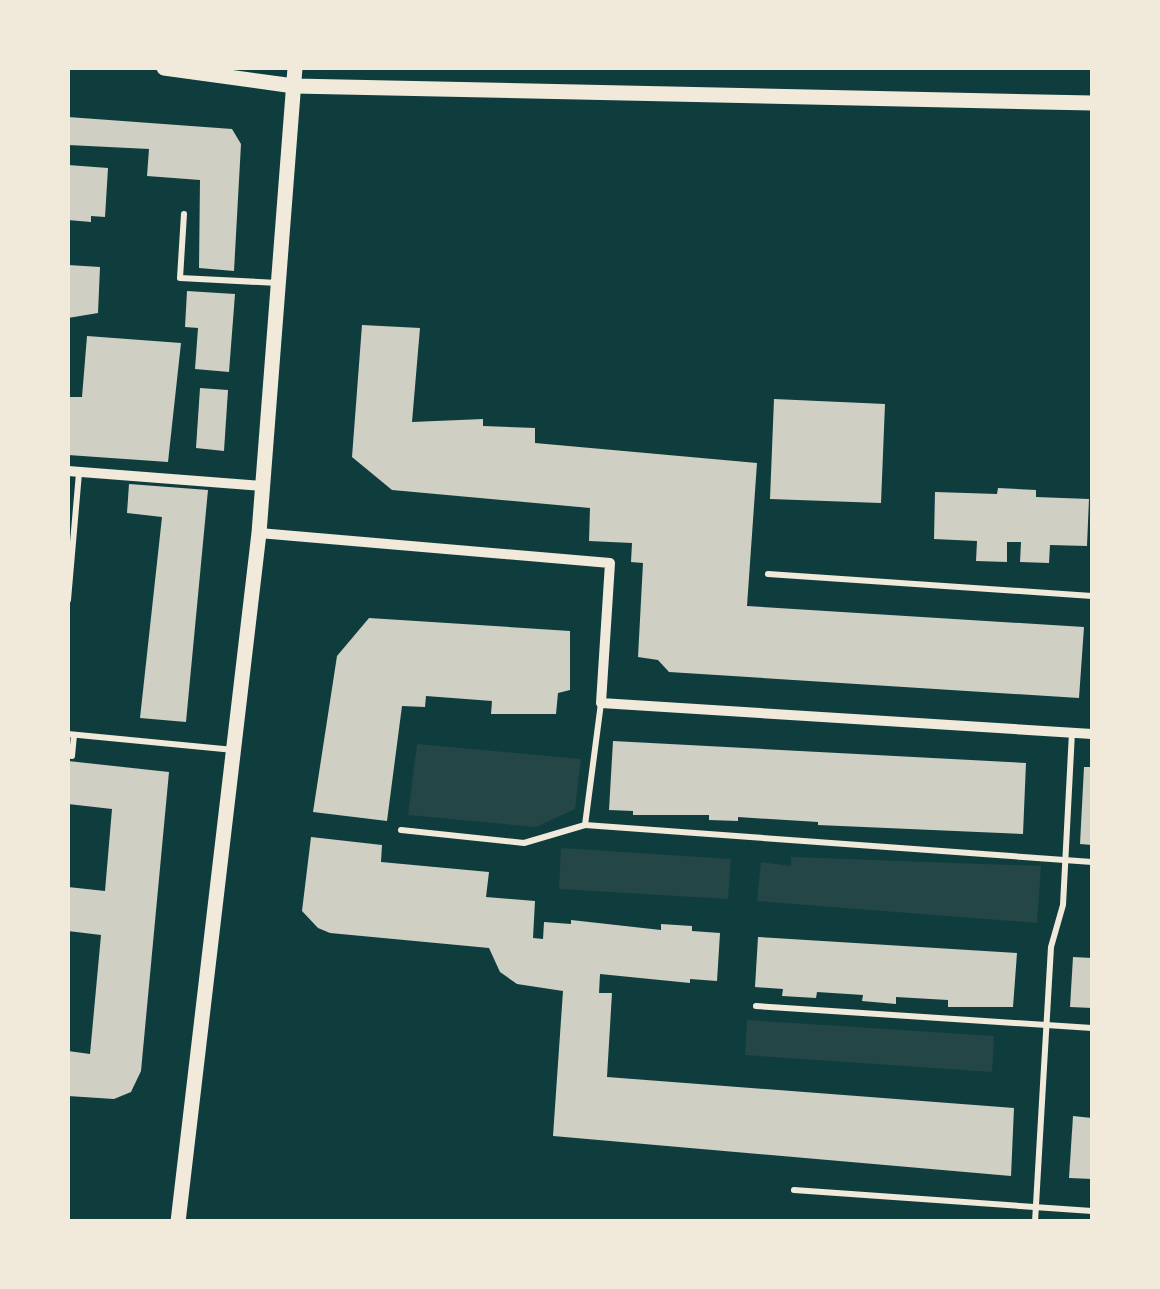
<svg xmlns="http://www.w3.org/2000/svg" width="1160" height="1289" viewBox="0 0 1160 1289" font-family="'Titillium Web',sans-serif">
  <rect width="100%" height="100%" fill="#0f3d3e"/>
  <g fill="#244646">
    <path d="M417,744L581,759L575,809L536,827L408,815Z"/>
    <path d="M561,848L731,859L728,899L559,889Z"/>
    <path d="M791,857L1041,866L1037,923L757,901L761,862L791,866Z"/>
    <path d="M747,1020L994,1036L992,1072L745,1055Z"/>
  </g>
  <g fill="#cfcfc3">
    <path d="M68,117L232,129L241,144L234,271L199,268L200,180L147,176L149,149L68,145Z"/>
    <path d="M68,165L108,168L105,217L91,216V222L68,220Z"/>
    <path d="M68,265L100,267L98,313L68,318Z"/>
    <path d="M187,291L235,294L229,372L195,369L198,328L185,327Z"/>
    <path d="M362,325L420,328L412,422L483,419V426L535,428V443L757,463L747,606L1084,627L1079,698L669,672L658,660L638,657L643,563L631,562L632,543L589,541L590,508L392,490L352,457Z"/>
    <path d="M87,336L181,343L168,462L68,455V397H82Z"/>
    <path d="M200,388L228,390L224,451L196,448Z"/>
    <path d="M774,399L885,404L881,503L770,499Z"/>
    <path d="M129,484L208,490L186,722L140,718L162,517L127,513Z"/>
    <path d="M998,488L1036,490V497L1089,499L1087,546L1050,545L1049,563L1020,562L1021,542H1007V562L976,561L977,541L934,539L935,492L997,494Z"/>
    <path d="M369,618L570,631V690L558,693L556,714H491L492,701L426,696L425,707L402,706L387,821L313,812L337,656Z"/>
    <path d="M613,741L1026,763L1023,834L818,825V822L738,817V821L709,820V815H633V811L609,810Z"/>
    <path d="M68,761L169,772L141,1071L131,1092L114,1099L68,1096V1051L90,1054L101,935L68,931V887L105,891L112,809L68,804Z"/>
    <path d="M1084,767H1092V845L1080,844Z"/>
    <path d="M311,837L382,845L381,862L489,872L486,897L535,901L533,938L543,939L544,922L571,924V920L661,930V924L692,926V931L720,933L717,981L690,979V983L600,974L599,993H612L607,1077L1014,1108L1011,1176L553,1136L563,991L517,984L500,972L489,948L330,933L318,928L302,911Z"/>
    <path d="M758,937L1017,953L1013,1007H948V1000L896,997V1004L862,1001L863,995L817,992L816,998L782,996L783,989L755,987Z"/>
    <path d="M1073,957L1092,958V1008L1070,1007Z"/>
    <path d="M1073,1116L1092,1118V1179L1069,1178Z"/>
  </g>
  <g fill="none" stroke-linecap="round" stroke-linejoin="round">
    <g stroke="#f1e9da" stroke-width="6">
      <path d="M184,214L180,278L278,283"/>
      <path d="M768,574L1092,596"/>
      <path d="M68,600L79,473"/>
      <path d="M68,734L234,750"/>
      <path d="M72,756L74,735"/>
      <path d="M585,825L1092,862"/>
      <path d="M401,830L524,843L585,825L601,703"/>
      <path d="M756,1006L1092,1028"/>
      <path d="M794,1190L1092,1211"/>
      <path d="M1035,1222L1051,947L1063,905L1072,732"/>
    </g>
    <g stroke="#f1e9da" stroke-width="10">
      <path d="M68,471L263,486"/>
      <path d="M259,533L610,563L601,703L1092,734"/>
    </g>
    <g stroke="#f1e9da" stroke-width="15">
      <path d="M164,68L294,86L1092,103"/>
      <path d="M178,1222L259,533L295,68"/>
    </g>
  </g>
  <rect width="1160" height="1289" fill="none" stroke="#f1e9da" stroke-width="140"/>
</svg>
